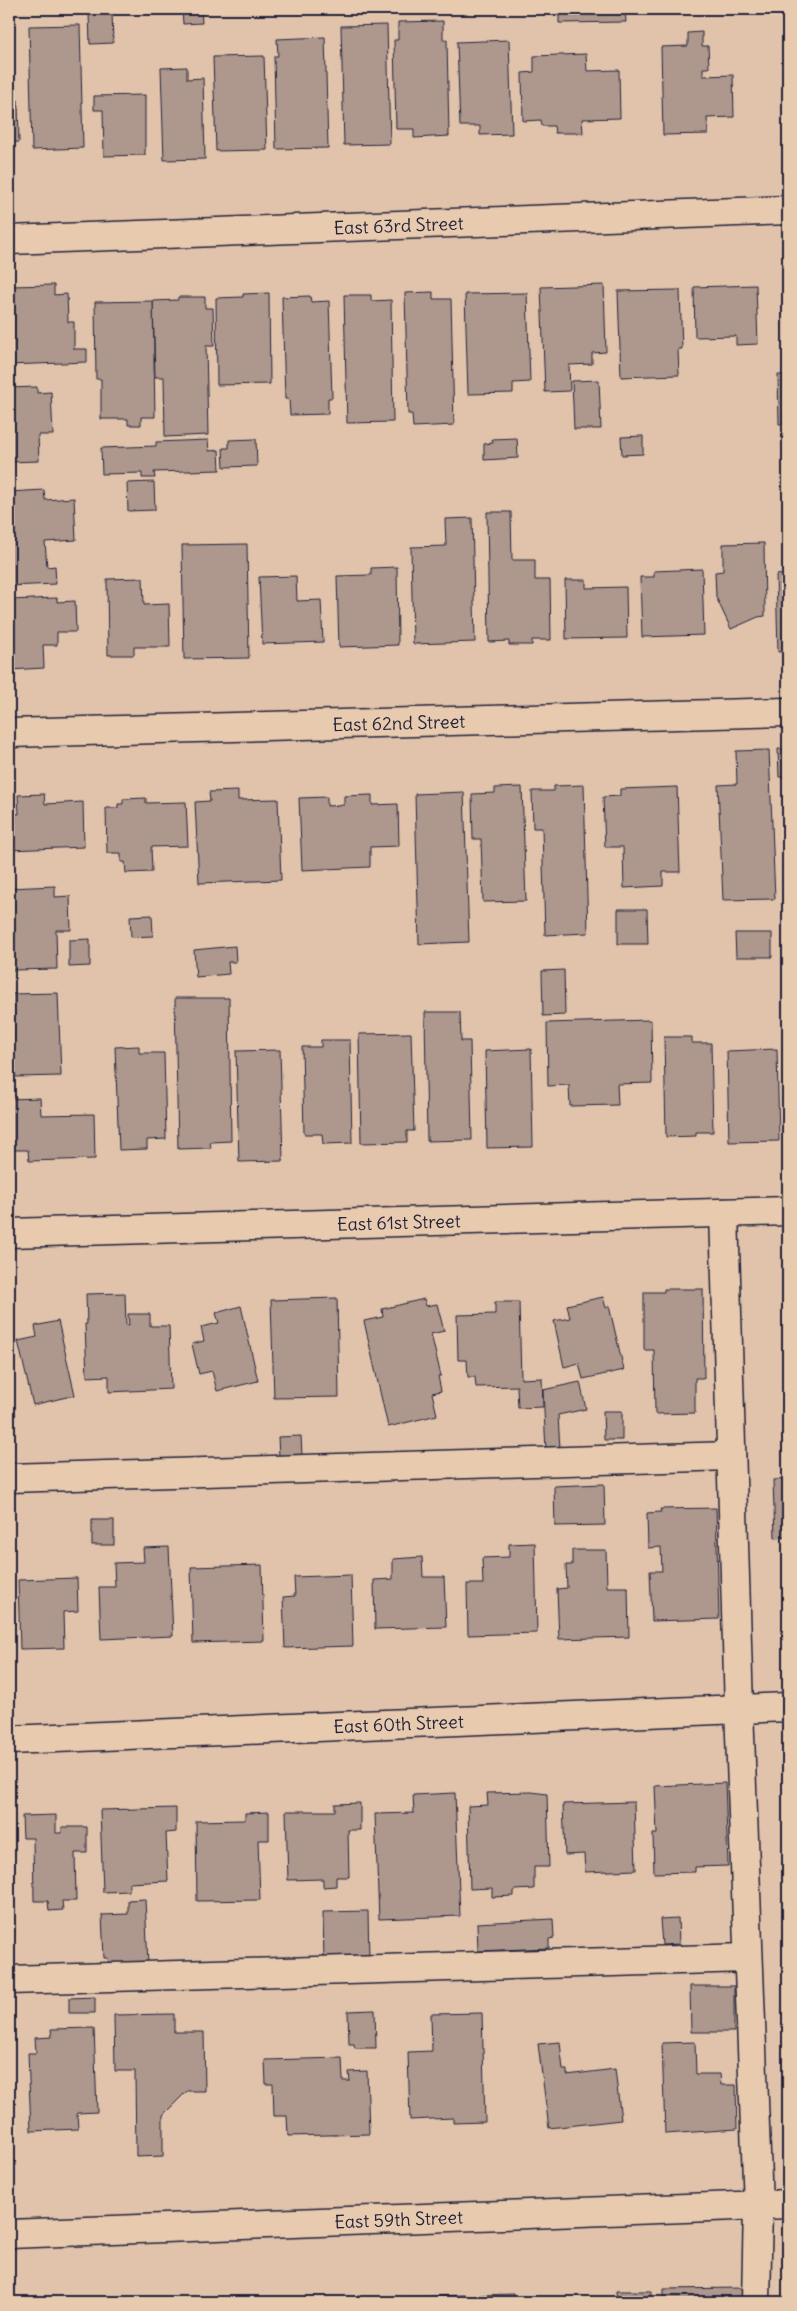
<svg xmlns="http://www.w3.org/2000/svg" width="797" height="2311" viewBox="0 0 797 2311" font-family="Delius,sans-serif">
  <rect width="100%" height="100%" fill="#e0c3aa"/>
  <filter id="ink" filterUnits="userSpaceOnUse"><feTurbulence type="fractalNoise" baseFrequency=".02" numOctaves="2"/><feDisplacementMap in="SourceGraphic" scale="10" xChannelSelector="R" yChannelSelector="G"/><feConvolveMatrix kernelMatrix="1 2 1 2 8 2 1 2 1" color-interpolation-filters="sRGB"/></filter>
  <g filter="url(#ink)">
    <g fill="#ae988d" stroke="#22223b">
      <path d="M182,9H201L202,23L183,24Z"/>
      <path d="M559,9H625L626,22L559,23Z"/>
      <path d="M112,12L113,43L90,44L89,13Z"/>
      <path d="M443,21V40H447L449,136L414,138V129H396L394,40H398V22Z"/>
      <path d="M80,25L83,148L32,150L29,26Z"/>
      <path d="M387,25L390,144L344,145L341,26Z"/>
      <path d="M702,32V46H708L709,68H703V76L733,75L734,117L707,118L708,134L663,135L661,47L688,46V33Z"/>
      <path d="M325,37L328,148L276,149L274,56H278L277,39Z"/>
      <path d="M509,40L512,134L480,135V126H460L457,42Z"/>
      <path d="M586,54L587,71L619,70L620,118L582,119L583,133H555L554,126H542L541,120L523,121L522,73L534,72V56Z"/>
      <path d="M264,56L267,150L216,151L213,57Z"/>
      <path d="M187,67V79L203,78L205,159L164,160L161,68Z"/>
      <path d="M145,95V155L104,156L103,110H94V96Z"/>
      <path d="M9,100H18L19,142L9,143Z"/>
      <path d="M54,285V295L67,294L68,322H74V349H87V362L9,365V286Z"/>
      <path d="M604,285L606,352L592,353V364L569,365L570,391L545,392L541,287Z"/>
      <path d="M756,285L758,344L736,345V336L695,337L694,287Z"/>
      <path d="M680,290L682,349H678L679,375L621,377L618,291Z"/>
      <path d="M433,292V299H451L454,425L413,427L412,414H408L405,293Z"/>
      <path d="M269,293L270,384L217,385L216,298L243,297V294Z"/>
      <path d="M527,293L530,382L513,383V393L468,394L465,294Z"/>
      <path d="M344,295H371V301L391,300L393,422L347,423Z"/>
      <path d="M310,296L311,302L329,301L332,398H328V414L290,415L289,399H285L282,297Z"/>
      <path d="M178,297H205V308H213L214,346H206L208,435L165,437L164,377H155L153,301L178,300Z"/>
      <path d="M153,301L155,417H141V425H128V419H101V379H96L95,302Z"/>
      <path d="M778,375H788V424H779Z"/>
      <path d="M599,380L601,429H574L572,381Z"/>
      <path d="M37,387V393L51,392L53,435H38L39,461L9,462V388Z"/>
      <path d="M643,436V454L622,455L621,437Z"/>
      <path d="M517,438L518,458L484,460V444L493,443L492,439Z"/>
      <path d="M256,439L257,466L224,467L223,448H229V440Z"/>
      <path d="M208,440L209,451L219,450L220,470L154,472L155,478H142V473L102,474L101,448L156,446V442Z"/>
      <path d="M154,482L155,510L128,511L127,483Z"/>
      <path d="M44,490L45,500L74,498L76,540L45,542L47,567L55,566L56,584L9,586V492Z"/>
      <path d="M487,512H511L512,560H535V580H550L551,640H532V645H509V641L489,642Z"/>
      <path d="M472,518L475,642L413,644L411,547L446,546L445,519Z"/>
      <path d="M764,543L765,616L758,617L731,629L716,597L715,572L723,571V544Z"/>
      <path d="M247,544L249,658L184,659L182,545Z"/>
      <path d="M397,567L398,645L339,647L337,576L371,575V568Z"/>
      <path d="M702,569L704,635L642,637L640,577H654V571Z"/>
      <path d="M788,574V651L778,652L776,575Z"/>
      <path d="M296,576L297,601L321,600L323,642L262,644L259,577Z"/>
      <path d="M143,578L144,605L169,604L170,647H134V655H108L107,579Z"/>
      <path d="M565,580H586V588L626,587L627,638L566,639Z"/>
      <path d="M57,598V602L75,601L76,632H57V645H43L44,668L9,670V600Z"/>
      <path d="M778,749H788V844L785,777H779Z"/>
      <path d="M769,750L775,899L723,900L718,785L737,784L736,751Z"/>
      <path d="M584,785L588,933L545,935L542,828H533L532,791H554V786Z"/>
      <path d="M522,787L526,901L483,902L481,839H473L472,794L495,793V788Z"/>
      <path d="M677,787L680,872H663V886L624,888L623,847H605L603,797L620,796V789Z"/>
      <path d="M238,791V800L278,799L281,880L199,883L195,802L210,801L209,792Z"/>
      <path d="M464,792L469,942L419,944L415,794Z"/>
      <path d="M44,794L45,804L83,802L84,847L9,850V814H19L18,795Z"/>
      <path d="M372,795V805L398,804L399,846L370,847V867L302,870L299,798L327,797V806L344,805V796Z"/>
      <path d="M146,798V803L186,802L188,846L151,847L152,872L126,873L125,862H121V853H107L106,808H118V804H123V799Z"/>
      <path d="M55,886V897L70,896L71,930H56L57,969L12,970L9,888Z"/>
      <path d="M618,909H647L648,944H618Z"/>
      <path d="M152,915L153,936L131,937L130,916Z"/>
      <path d="M735,933H772V957H736Z"/>
      <path d="M90,939V966L69,967V940Z"/>
      <path d="M235,946L236,962H228L229,974L196,977L194,950Z"/>
      <path d="M564,970L565,1015L543,1016L542,971Z"/>
      <path d="M58,993L61,1076L14,1077L12,994Z"/>
      <path d="M175,998H229L231,1141L210,1142L211,1148L178,1149Z"/>
      <path d="M425,1012H460L461,1041H470L472,1140L427,1141Z"/>
      <path d="M651,1020L652,1083L617,1084L618,1105L570,1106L569,1085L548,1086L547,1023Z"/>
      <path d="M411,1033L414,1131H407V1142L361,1143L359,1034Z"/>
      <path d="M664,1037H692V1043H711L713,1132H696V1136L666,1137Z"/>
      <path d="M321,1040H350L352,1143L323,1144L322,1134H304L302,1047H321Z"/>
      <path d="M139,1046V1053H164L166,1139L147,1140V1149L119,1150L115,1047Z"/>
      <path d="M531,1049L533,1147L487,1148L485,1051Z"/>
      <path d="M777,1049L779,1141L729,1142L727,1051Z"/>
      <path d="M280,1050L283,1161L239,1162L236,1051Z"/>
      <path d="M40,1098L41,1115L94,1114L95,1159L29,1161L28,1150H9V1099Z"/>
      <path d="M664,1289H703L704,1378H695V1413L655,1414L654,1350H644V1292H664Z"/>
      <path d="M125,1293L126,1325H129L128,1314H150V1326H169L171,1389L109,1392V1376L87,1377L85,1324H87L86,1294Z"/>
      <path d="M603,1297L606,1308L609,1306L624,1370L583,1379L579,1363L564,1367L554,1321L570,1318L567,1305Z"/>
      <path d="M337,1298L339,1397L274,1398L271,1300Z"/>
      <path d="M424,1299L426,1306L437,1304L444,1331L431,1334L441,1376H438L441,1391L432,1393L437,1415L388,1427L364,1321L383,1317L382,1309Z"/>
      <path d="M495,1302H519L521,1379L542,1378L543,1407L518,1408L517,1386L476,1387L475,1377H468L467,1360H458L457,1315L495,1314Z"/>
      <path d="M241,1306L258,1381L217,1391L212,1371L199,1374L192,1344L204,1341L201,1327L219,1323L216,1313Z"/>
      <path d="M58,1321L75,1395L33,1405L18,1341L37,1337L35,1326Z"/>
      <path d="M580,1382L586,1409L558,1415L560,1450L546,1451L543,1390Z"/>
      <path d="M603,1411H622V1440H604Z"/>
      <path d="M301,1436L302,1456L279,1457L278,1437Z"/>
      <path d="M788,1479V1537L775,1538L773,1480Z"/>
      <path d="M604,1484L605,1525L555,1526L554,1486Z"/>
      <path d="M716,1508L719,1619L652,1621L650,1571H662L661,1547L648,1548L647,1513L661,1512L660,1509Z"/>
      <rect x="92" y="1520" width="22" height="25"/>
      <path d="M535,1543L537,1633L468,1635L467,1584H483L482,1558L509,1557V1544Z"/>
      <path d="M169,1547L173,1636L101,1639L99,1587H115L114,1563L144,1562L143,1548Z"/>
      <path d="M572,1550H606L607,1587H628L629,1637L559,1639L557,1589L567,1588L566,1565H572Z"/>
      <path d="M422,1557L423,1577H444L446,1627L375,1629L374,1580L393,1579V1559Z"/>
      <path d="M262,1565L264,1641L193,1643L191,1567Z"/>
      <path d="M351,1575L353,1646L285,1648L283,1597L295,1596L294,1577Z"/>
      <path d="M77,1578L78,1611L63,1612L64,1648L20,1649L18,1580Z"/>
      <path d="M725,1783L728,1866L695,1867V1872L654,1873L653,1834H657L655,1786Z"/>
      <path d="M531,1792L547,1794L549,1867H534V1889L514,1890V1896L492,1897V1888L470,1889L468,1806L488,1805L487,1793Z"/>
      <path d="M455,1793L460,1916L379,1919L375,1814L414,1813L413,1795Z"/>
      <path d="M634,1802L636,1870L585,1872L584,1854L565,1855L563,1804Z"/>
      <path d="M360,1803V1830H348L349,1877H336V1886L323,1887V1879L288,1880L286,1811H335V1804Z"/>
      <path d="M176,1808V1832L166,1833L168,1881L129,1883V1891L103,1892L100,1810Z"/>
      <path d="M269,1812V1840H258L260,1900L197,1901L196,1821L245,1820V1813Z"/>
      <path d="M56,1815V1833H62V1827H87V1853H75L76,1901H62L63,1910L49,1911L48,1901H34L33,1838H23L22,1816Z"/>
      <path d="M145,1899L148,1964L109,1966L108,1958H104L102,1915L128,1914V1900Z"/>
      <path d="M368,1911L369,1960L324,1961L323,1912Z"/>
      <path d="M678,1918L679,1944L662,1945L660,1919Z"/>
      <path d="M553,1919L554,1938L549,1939V1948L478,1951L477,1923Z"/>
      <path d="M690,1986H734V2032H691Z"/>
      <path d="M95,1997V2013H69V1998Z"/>
      <path d="M375,2010L376,2048H355L354,2044H349L348,2011Z"/>
      <path d="M482,2013L485,2122L453,2123V2118L410,2120L408,2052L432,2051L431,2014Z"/>
      <path d="M174,2014V2032H204L205,2091H187L163,2115V2156L136,2157L135,2071H115L114,2015Z"/>
      <path d="M94,2028L97,2112L77,2113L78,2129L31,2131L28,2053H36L35,2038L52,2037L51,2029Z"/>
      <path d="M560,2042L563,2070H567V2075L615,2069L621,2120L549,2128L538,2044Z"/>
      <path d="M695,2042L696,2074H720L721,2085H736L737,2129L665,2134L662,2043Z"/>
      <path d="M342,2058L343,2081H350L349,2072L367,2071L369,2134L288,2136L287,2116H274L273,2084H266L265,2060Z"/>
      <path d="M742,2288V2302H664V2289Z"/>
      <path d="M616,2291H651V2302H617Z"/>
      <path d="M514,2294V2302H480V2295Z"/>
      <path d="M466,2295V2302H389V2298Z"/>
    </g>
    <g fill="none" stroke-linecap="round" stroke-linejoin="round">
      <defs>
        <g id="minor">
          <path id="s1" d="M9,240L788,210"/>
          <path id="s2" d="M9,733L788,712"/>
          <path d="M724,1213L739,1709L758,2205L756,2302"/>
          <path id="s3" d="M9,1233L788,1211"/>
          <path d="M9,1478L731,1456"/>
          <path id="s4" d="M9,1740L788,1707"/>
          <path d="M9,1980L748,1958"/>
          <path id="s5" d="M9,2234L788,2204"/>
        </g>
      </defs>
      <use href="#minor" stroke="#22223b" stroke-width="31"/>
      <use href="#minor" stroke="#e8caaf" stroke-width="28"/>
    </g>
  </g>
  <g text-anchor="middle" dominant-baseline="central" stroke-width="4" stroke-linejoin="round" paint-order="stroke">
    <g font-size="18" fill="#22223b" stroke="#e8caaf">
      <text stroke="none"><textPath href="#s1" startOffset="390">East 63rd Street</textPath></text>
      <text stroke="none"><textPath href="#s2" startOffset="390">East 62nd Street</textPath></text>
      <text stroke="none"><textPath href="#s3" startOffset="390">East 61st Street</textPath></text>
      <text stroke="none"><textPath href="#s4" startOffset="390">East 60th Street</textPath></text>
      <text stroke="none"><textPath href="#s5" startOffset="390">East 59th Street</textPath></text>
    </g>
  </g>
  <rect width="797" height="2311" fill="none" stroke="#e8caaf" stroke-width="30"/>
  <rect x="15" y="15" width="767" height="2281" fill="none" stroke="#22223b" stroke-width="2" filter="url(#ink)"/>
</svg>
